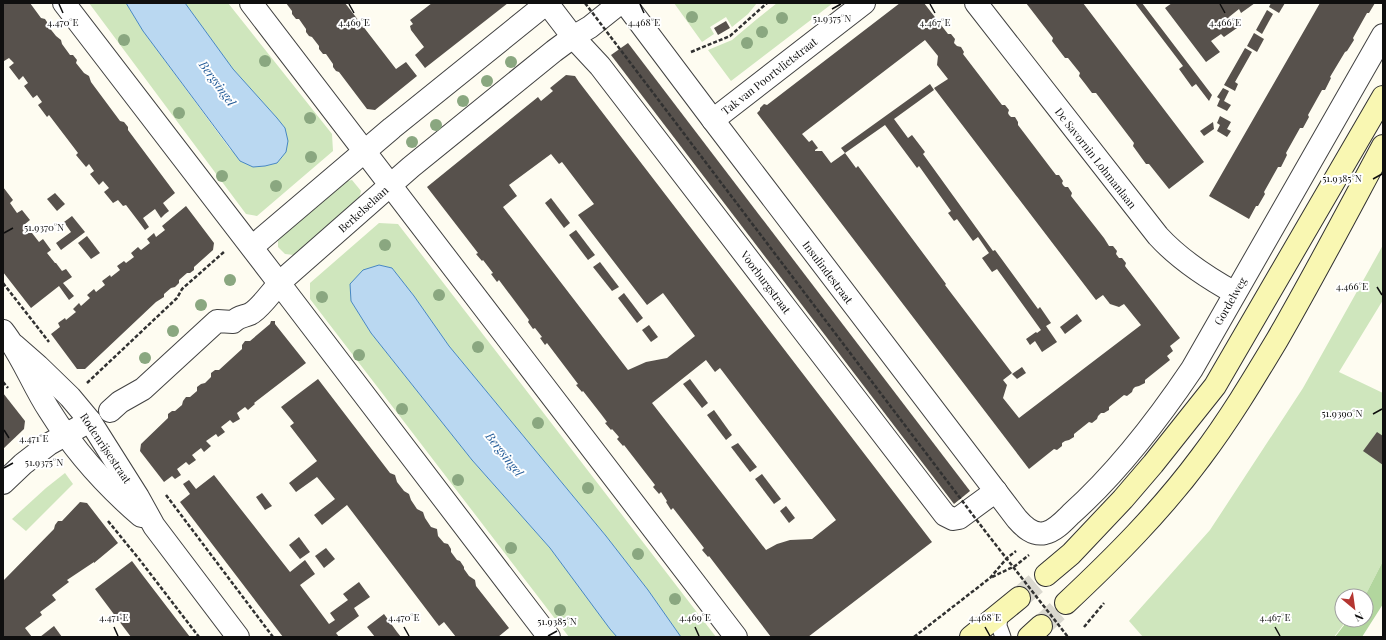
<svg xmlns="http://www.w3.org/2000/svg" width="1386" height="640" viewBox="0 0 1386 640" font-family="'Playfair Display',serif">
  <rect width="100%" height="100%" fill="#fefcf1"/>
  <g fill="#cfe6bd">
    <path d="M89,3H126L143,31L230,149L253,167L265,166L277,163L285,128L277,118L233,69L185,3H228L332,134L333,151L257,216L246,214Z"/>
    <path d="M674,3H757L748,14L732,27L726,17L710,27L714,34L702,42Z"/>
    <path d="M777,3H833L731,81L708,50L732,40L757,19Z"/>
    <path d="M352,180L361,191L359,199L294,255L285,254L278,247V238L343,182Z"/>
    <path d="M379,223L398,224L716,637H681L648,590L606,536L449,346L414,296L392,268L379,265L351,301L371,333L472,460L550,548L617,637H569L310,299V283Z"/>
    <path d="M1383,245V300L1339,372L1383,393V561L1365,596H1342V620H1347L1334,637H1143L1129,621L1210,530L1303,388Z"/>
    <path d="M65,473L73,484L26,531L12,519L46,488Z"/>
  </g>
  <path fill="#b2d69e" d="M1383,561V604L1362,637H1335L1348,620H1366V596H1365Z"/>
  <g fill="#bad8f1" stroke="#4787c3">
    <path d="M126,3H185L233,69L277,118L285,128L288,141L286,152L277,163L265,166L253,167L240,161L143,31Z"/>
    <path d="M379,265L392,268L414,296L449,346L606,536L648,590L681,637H617L610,629L550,548L472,460L371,333L351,301L350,284L363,270Z"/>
  </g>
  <g fill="#57514c" fill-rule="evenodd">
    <path d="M3,3H30L41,18L45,19L47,22L48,26L56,36L61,40L62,44L70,55H73L77,60L76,63L84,73L89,76L91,82L120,121L124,122L128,127V130L175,193L163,203L169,211L165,214L161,218L155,209L143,218L149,227L145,230L126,205L123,206L118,200L113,203L104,192L109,188L103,181L99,185L90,174L94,171L89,164L86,167L76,155L78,153L49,115L47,117L38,105L42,102L37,95L33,98L24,86L28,83L23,76L19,80L9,67L14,63L9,58L4,61L3,60Z"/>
    <path d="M286,3H345L396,69L406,62L417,76L375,110L367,109L339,72L336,71L333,67V64L326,54H323L319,49V46L312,37L309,36L306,32V29L299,19H296L292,14V11Z"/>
    <path d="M432,3H508L425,68L415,55L424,47L411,30L410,26L413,24L410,20Z"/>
    <path d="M900,3H924L948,34H951L955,39L954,43L957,46L961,47L964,52L963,54L1002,105H1005L1009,110L1008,113L1009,115L1011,117H1015L1018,122V125L1056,175H1059L1063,181L1062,183L1063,185L1065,187H1068L1072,193L1071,196L1104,238L1109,246H1113L1117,251L1116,254L1119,258H1122L1126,263L1125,266L1180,338L1170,346L1173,351L1167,356L1170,360L1145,380V383L1139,386L1135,387L1133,389L1132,392L1127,396L1124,395L1109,407V410L1104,413H1101L1098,416L1097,419L1092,423L1089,422L1074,434V437L1069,440L1065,441L1062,443V446L1057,450L1054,449L1029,469L757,113L760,110V108L764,104L767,105ZM925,40L938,56L937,65L948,79L934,88L1096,300L1103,295L1110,304L1119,307L1124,304L1141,325L1019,418L1003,398L1007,385L1003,380L1012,373L945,285L946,284L858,166L856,168L845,153L831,163L822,151H815V150L818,148L812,140L809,142L802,134Z"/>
    <path d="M1026,3H1083L1204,162L1169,189L1149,164H1146L1133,146L1134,143L1096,93H1092L1086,85L1079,76L1080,73L1068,58H1065L1052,41L1053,38Z"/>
    <path d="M1135,3H1142L1212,95L1209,101L1196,84L1192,87L1179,69L1183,66Z"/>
    <path d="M1172,3H1255L1241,13L1239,9L1229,17L1237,28L1224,37L1221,34L1211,41L1220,52L1206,62L1165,8Z"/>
    <path d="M1271,3H1285L1279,13L1269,7Z"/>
    <path d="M1320,3H1375L1369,13H1367L1353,38L1354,40L1347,51L1345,52L1330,77L1331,78L1325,90H1322L1308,115L1309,117L1303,128H1300L1286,153L1287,155L1281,167H1278L1264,192L1265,194L1258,206H1256L1249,219L1209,196Z"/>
    <path d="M1267,10L1273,14L1262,34L1256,30Z"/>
    <path d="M726,21L730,28L718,35L714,28Z"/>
    <path d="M1254,33L1264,39L1257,52L1247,46Z"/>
    <path d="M628,43L970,491L954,504L611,55Z"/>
    <path d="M1245,48L1252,52L1235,82L1238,84L1235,91L1224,85Z"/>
    <path d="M566,75L575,76L579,82L932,542L808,637H771L709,556L708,557L702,550L704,548L673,508L671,510L666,502L667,501L661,492L659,494L653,487L655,485L624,445L623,446L617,439L619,437L612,429L611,430L605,423L607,422L601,414L583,391L582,392L576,385L578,384L547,343L545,345L540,338L542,337L535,328L533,329L528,322L529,320L499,280L497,282L491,274L493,273L483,260L482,261L476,254L478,253L427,187L538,97L541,101L553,91L550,88ZM551,154L559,164L562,162L594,204L578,215L647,305L663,293L695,336L667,358L646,362L628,370L503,207L517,196L509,185ZM706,360L715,372L720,368L836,520L812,539L790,540L777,544L766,550L652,403Z"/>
    <path d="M930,84L934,90L894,119L908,138L912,135L925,152L923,154L993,251L995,250L1038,309L1040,307L1051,323L1046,326L1057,342L1042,352L1035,341L1030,345L1026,339L1036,332L1037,333L1041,330L997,269L992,272L982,258L989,253L978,237L973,241L957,219L954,221L948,213L951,211L919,166L917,168L885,125L845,153L841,148Z"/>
    <path d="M1223,88L1229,91L1224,101L1231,105L1227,111L1217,106L1220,99L1217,97Z"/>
    <path d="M1220,116L1231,122L1227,129L1231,131L1227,137L1217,131L1220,125L1217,123Z"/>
    <path d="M1213,122L1214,129L1204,136L1200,131Z"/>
    <path d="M3,187L13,200L10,203L17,213L22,210L30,220L25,224L39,242L43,239L51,250L47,253L55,263H56L62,271L66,269L72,277L63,283L74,296L69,300L59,286L31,308L3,272Z"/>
    <path d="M55,193L65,204L57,211L47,199Z"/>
    <path d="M551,198L570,223L564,228L545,203Z"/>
    <path d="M186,206L214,243L213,250L194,267V270L190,273H187L179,280V283L175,287L171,288L164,294V297L156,302L85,369H77L51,334L60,327L58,323L65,318L66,320L76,312L73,309L79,303L81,306L90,298L87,295L94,289L96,292L105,285L102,281L110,275L111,277L120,270L117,266L124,261L126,263L134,257L131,253L138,247L141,250L150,243L147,239L154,233L156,237L165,230L162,226Z"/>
    <path d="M72,216L85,232L61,250L56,243L71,232L64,222Z"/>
    <path d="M576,230L595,255L588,260L569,235Z"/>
    <path d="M87,236L100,253L91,259L78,243Z"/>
    <path d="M600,262L619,287L612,291L593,267Z"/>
    <path d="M624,293L643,318L637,323L618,298Z"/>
    <path d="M1077,314L1082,321L1065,334L1060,327Z"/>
    <path d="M271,321H275V324L306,363L254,403L255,404L248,410L245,407L237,413L240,419L233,423L230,420L221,427L225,432L218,437L216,434L206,441L211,446L204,452L201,448L192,455L196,460L189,465L186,462L177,469L181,475L175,479L172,476L164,482L140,451L141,444L168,418V414L172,411H175L182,405L183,401L186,397H190L197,391V387L201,384L205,383L211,377V373L215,370H219L242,349V345L245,341H250L270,324Z"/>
    <path d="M649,325L658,337L651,342L642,330Z"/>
    <path d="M1022,367L1026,373L1017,379L1012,374Z"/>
    <path d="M318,379L390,473L395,475L397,482L404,491L409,494L411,500L417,509L423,512L425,518L431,527L437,529L438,536L444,543L448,544L451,549V552L457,560L460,561L464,567V569L469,576L475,580L476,586L509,628L498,637H456L444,622L439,626L347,505L322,525L314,515L335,499L317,477L296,492L289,483L317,461L290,426L294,423L281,407Z"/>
    <path d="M690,379L708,403L702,408L683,384Z"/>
    <path d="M3,393L25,421L24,429L3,449Z"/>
    <path d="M714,410L732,435L726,440L707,415Z"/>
    <path d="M1377,432L1383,436V465L1363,451Z"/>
    <path d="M738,443L757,467L750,472L731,447Z"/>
    <path d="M762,474L781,499L774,504L755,479Z"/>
    <path d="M214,475L290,572L305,560L315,574L300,585L329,624L335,620L330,613L348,600L343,594L359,582L370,597L354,608L359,616L336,633L339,637H283L180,502L190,494L183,484L189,480L196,489Z"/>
    <path d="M262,493L272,506L265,510L256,497Z"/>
    <path d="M80,502L87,503L118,543L94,563V562L67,580L69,582L52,595L56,600L40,612L42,615L25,628L32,637H3V581L54,529L55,525L58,521H62Z"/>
    <path d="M786,506L795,518L789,523L780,511Z"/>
    <path d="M299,537L310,552L300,559L289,545Z"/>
    <path d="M326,548L335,559L324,568L315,556Z"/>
    <path d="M132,561L144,577L190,637H131L95,589Z"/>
    <path d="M384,614L397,632L401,637H375L367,627Z"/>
    <path d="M54,626L62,637H40Z"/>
  </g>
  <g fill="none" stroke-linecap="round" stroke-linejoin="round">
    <g stroke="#dad8cf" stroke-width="22" stroke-dasharray="22 11" stroke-linecap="butt">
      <path d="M1019,598L1046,575"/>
      <path d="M1041,626L1066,603"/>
    </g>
    <defs>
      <path id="service" d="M1000,614L999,626L1003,637"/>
      <g id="minor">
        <path d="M64,3L279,283L549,637"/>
        <path d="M251,3L736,637"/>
        <path d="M547,3L573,37L600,66L945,515L953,519L959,518L996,491"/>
        <path d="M625,3L713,120L1017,519C1024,527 1033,536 1045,533C1055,531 1064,521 1071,514C1118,472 1157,421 1192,369L1383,35"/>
        <path d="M976,3L1158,236C1180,260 1206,277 1235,293"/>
        <path d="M713,120L864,3"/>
        <path d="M252,247L392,128L547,3"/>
        <path d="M110,411L120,402L143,389L217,321L233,322C239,316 243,317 250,314C258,310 274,290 279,283L411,167L554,51L573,37L590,27L620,3"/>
        <path d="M3,483L23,464L49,444L90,421"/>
      </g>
      <g id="tertiary">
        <path d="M3,331C22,355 32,384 49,410C74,450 105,485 141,516"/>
        <path d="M14,345L38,366L70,397L90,421L138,497L154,526L238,637"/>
      </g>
      <g id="secondary">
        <path d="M1046,575L1071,554L1123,499L1153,464L1215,386L1383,97"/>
        <path d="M1066,603C1114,558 1161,511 1201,457C1229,420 1253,380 1277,340C1314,276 1348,211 1383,146"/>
        <path d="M971,637L1019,598"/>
        <path d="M1029,637L1041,626"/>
      </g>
    </defs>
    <use href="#service" stroke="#424242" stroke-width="17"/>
    <use href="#minor" stroke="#424242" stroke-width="24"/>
    <use href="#tertiary" stroke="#424242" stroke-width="24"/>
    <use href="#secondary" stroke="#313131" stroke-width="24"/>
    <g stroke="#313131" stroke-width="2.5" stroke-dasharray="4 2" stroke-linecap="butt">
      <path d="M691,52L730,36L767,3"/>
      <path d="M3,283L49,342"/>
      <path d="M3,382L8,388"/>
      <path d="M87,383L177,298L182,289L225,251"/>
      <path d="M166,495L273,637"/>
      <path d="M108,521L139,559L199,637"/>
      <path d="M992,577L1015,566L1029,555"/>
      <path d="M1084,627L1104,603"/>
      <path d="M914,637L990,578L1007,558L1016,551"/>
    </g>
    <use href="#service" stroke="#fff" stroke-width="15"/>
    <use href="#minor" stroke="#fff" stroke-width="22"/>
    <use href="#tertiary" stroke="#fff" stroke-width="22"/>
    <use href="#secondary" stroke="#f9f7b2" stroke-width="22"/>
    <path stroke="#313131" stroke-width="2.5" stroke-dasharray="4 2" stroke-linecap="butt" d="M585,3L985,531L1068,637"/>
  </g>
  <g fill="#8aa780">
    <circle cx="692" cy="17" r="6"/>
    <circle cx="782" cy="18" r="6"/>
    <circle cx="762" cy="32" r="6"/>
    <circle cx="124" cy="40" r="6"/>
    <circle cx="747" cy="43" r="6"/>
    <circle cx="265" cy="61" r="6"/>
    <circle cx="511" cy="62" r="6"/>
    <circle cx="487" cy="81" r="6"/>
    <circle cx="463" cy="101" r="6"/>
    <circle cx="179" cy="113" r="6"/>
    <circle cx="310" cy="118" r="6"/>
    <circle cx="436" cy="125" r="6"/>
    <circle cx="412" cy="142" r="6"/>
    <circle cx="311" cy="157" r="6"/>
    <circle cx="222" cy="176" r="6"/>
    <circle cx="276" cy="186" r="6"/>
    <circle cx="385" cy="245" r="6"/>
    <circle cx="230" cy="280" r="6"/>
    <circle cx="439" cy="295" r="6"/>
    <circle cx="322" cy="297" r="6"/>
    <circle cx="201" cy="305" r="6"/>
    <circle cx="173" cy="331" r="6"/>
    <circle cx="478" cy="347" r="6"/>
    <circle cx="359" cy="355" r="6"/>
    <circle cx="145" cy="358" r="6"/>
    <circle cx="402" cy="409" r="6"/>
    <circle cx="538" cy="423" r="6"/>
    <circle cx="458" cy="480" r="6"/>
    <circle cx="588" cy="488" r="6"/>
    <circle cx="511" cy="548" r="6"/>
    <circle cx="638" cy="554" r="6"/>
    <circle cx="675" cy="599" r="6"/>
    <circle cx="560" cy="610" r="6"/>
  </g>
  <path fill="none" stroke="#0f0f0f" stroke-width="1.5" d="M59,4L63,13M349,4L354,13M640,4L644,13M930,4L935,13M1220,4L1225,13M832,9L841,4M1373,179L1382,174M4,233L13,228M1377,287L1382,295M1373,414L1382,409M4,430L9,438M4,468L13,463M114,627L118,636M404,627L409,636M695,627L699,636M985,627L990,636M1275,627L1280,636M548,636L557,631"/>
  <g text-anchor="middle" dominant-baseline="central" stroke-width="4" stroke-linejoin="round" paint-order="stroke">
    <g font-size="11" fill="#0f0f0f" stroke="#fff">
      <text transform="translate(769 76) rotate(-38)">Tak van Poortvlietstraat</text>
      <text transform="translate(1096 158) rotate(52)">De Savornin Lohmanlaan</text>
      <text transform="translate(363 209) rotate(-42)">Berkelselaan</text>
      <text transform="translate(828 272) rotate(53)">Insulindestraat</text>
      <text transform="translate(766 282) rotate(53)">Voorburgstraat</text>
      <text transform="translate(1230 301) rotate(-60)">Gordelweg</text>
      <text transform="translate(106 448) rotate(56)">Rodenrijsestraat</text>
    </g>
    <g font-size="12" font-style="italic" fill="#215a97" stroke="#fff">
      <text transform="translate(218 83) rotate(54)">Bergsingel</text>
      <text transform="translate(505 454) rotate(52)">Bergsingel</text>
    </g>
  </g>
  <g font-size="10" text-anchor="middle" fill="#0f0f0f" stroke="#fff" stroke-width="4" stroke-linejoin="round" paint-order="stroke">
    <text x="832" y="22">51.9375°N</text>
    <text x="63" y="26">4.470°E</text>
    <text x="354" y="26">4.469°E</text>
    <text x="644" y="26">4.468°E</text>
    <text x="935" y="26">4.467°E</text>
    <text x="1225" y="26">4.466°E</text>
    <text x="1342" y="182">51.9385°N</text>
    <text x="44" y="231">51.9370°N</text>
    <text x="1352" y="290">4.466°E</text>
    <text x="1342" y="417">51.9390°N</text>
    <text x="34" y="442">4.471°E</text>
    <text x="44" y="466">51.9375°N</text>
    <text x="114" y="621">4.471°E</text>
    <text x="404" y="621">4.470°E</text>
    <text x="695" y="621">4.469°E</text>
    <text x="985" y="621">4.468°E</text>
    <text x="1275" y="621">4.467°E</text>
    <text x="557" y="625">51.9385°N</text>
  </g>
  <rect width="1386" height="640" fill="none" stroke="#0f0f0f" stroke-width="8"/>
  <g transform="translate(1354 608) rotate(151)"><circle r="19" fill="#ffffff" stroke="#9f9f9f"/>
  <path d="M0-3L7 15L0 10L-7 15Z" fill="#b43631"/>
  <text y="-6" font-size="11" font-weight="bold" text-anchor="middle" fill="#0f0f0f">N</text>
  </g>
</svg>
